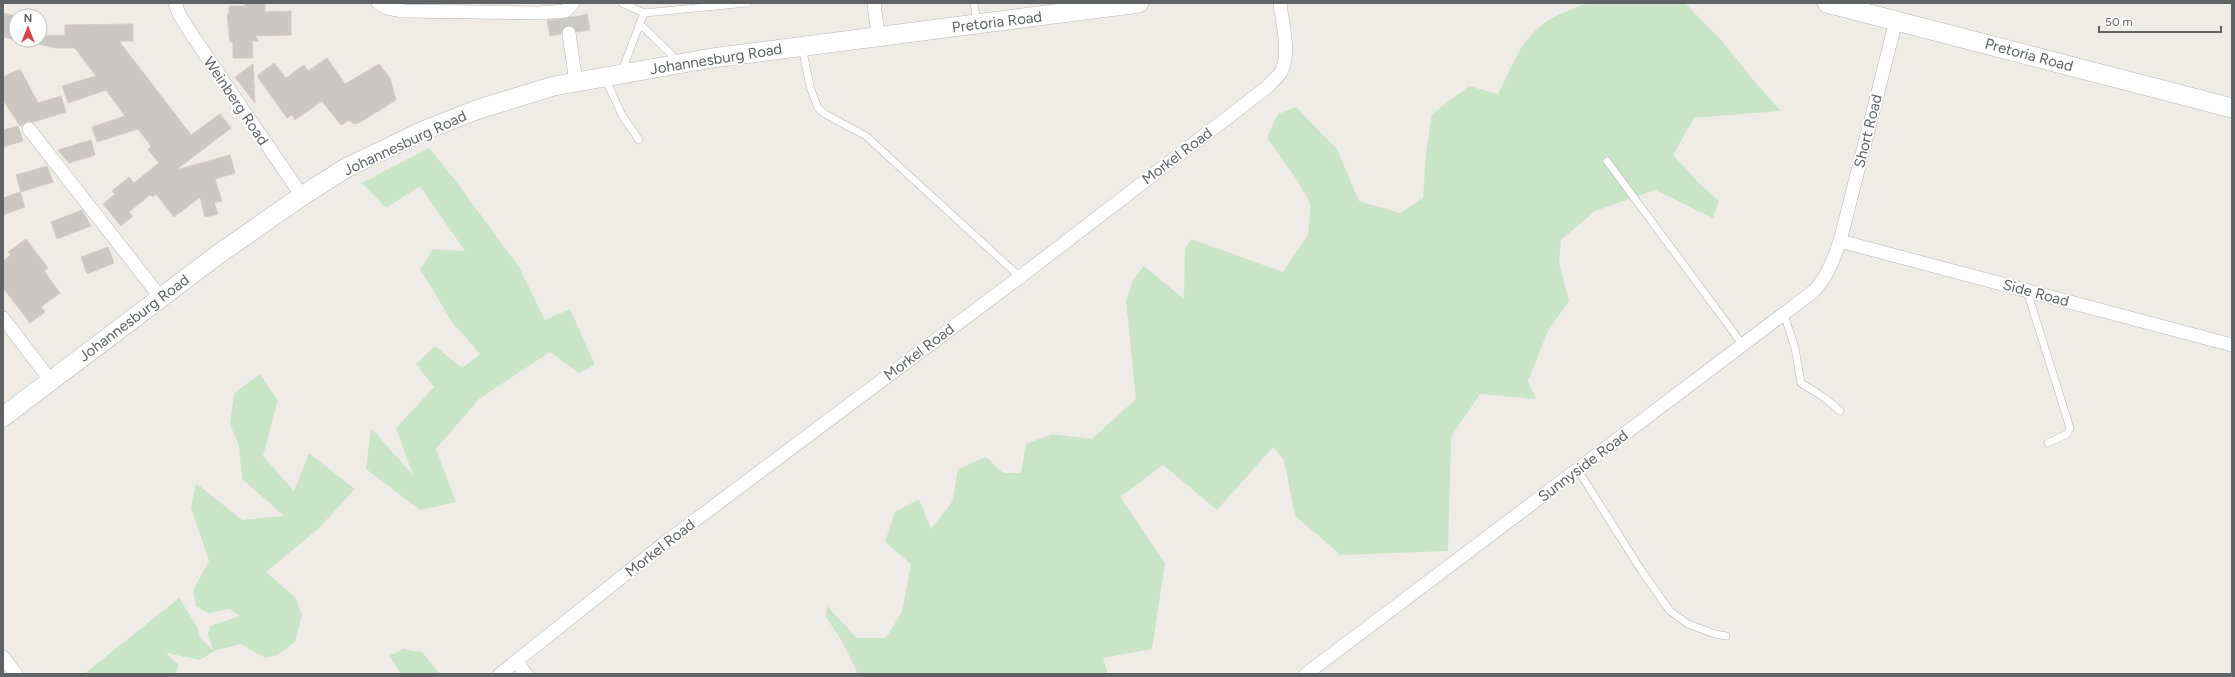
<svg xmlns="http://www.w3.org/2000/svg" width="2235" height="677" viewBox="0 0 2235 677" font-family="Figtree,sans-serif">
  <rect width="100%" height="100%" fill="#efece7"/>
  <g fill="#cae4c7">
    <path d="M1588,3H1685L1722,41L1755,82L1781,111L1694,118L1673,155L1701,185L1719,201L1713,218L1655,190L1595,211L1561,240L1559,263L1569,301L1548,331L1528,381L1536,399L1480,394L1451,437L1448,551L1341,555L1295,516L1284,460L1273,447L1217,510L1163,465L1120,497L1165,563L1152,649L1103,658L1108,674H858L842,641L826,617L827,606L857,638H886L902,612L911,564L885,542L895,512L919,499L931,529L952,502L958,469L986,457L1003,473H1021L1026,444L1052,434L1092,439L1136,399L1126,301L1133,280L1144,266L1184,299L1185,249L1191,239L1283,272L1308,235L1311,205L1297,180L1267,138L1278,114L1296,107L1337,149L1359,201L1400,213L1423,198L1426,153L1432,114L1469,86L1498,94C1509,73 1518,46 1536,30C1550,16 1570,10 1588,3Z"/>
    <path d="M429,148L455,180L519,267L545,320L570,309L595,365L579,373L550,352L479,399L436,449L456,502L420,510L366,469L371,428L413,475L396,428L434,387L416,364L435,346L462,368L480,354L452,322L420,269L433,249L465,251L420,186L386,208L362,183Z"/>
    <path d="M260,374L278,400L263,456L294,491L309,453L355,489L318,529L266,572L295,597L302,615L295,642L277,655L266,658L240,644L214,651L200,660L166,653L179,665L175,674H84L179,598L198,628L200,638L213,650L208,634L210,626L240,616L230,609L208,613L196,606L193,590L209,561L191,508L196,483L242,520L284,516L242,479L239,445L230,425L234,393Z"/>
    <path d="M403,649L422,652L440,674H401L389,656Z"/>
  </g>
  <g fill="#cbc7c4" stroke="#d3cdc6">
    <path d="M245,3H265V12L291,11V35L255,36L259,41H252L253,58H233V42H230L227,14H229V6H245Z"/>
    <path d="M3,13L16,16V40L3,37Z"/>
    <path d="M587,14L590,30L577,32L572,26L568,25L562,30L561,34L550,36L547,20L567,19Z"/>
    <path d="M133,24V41H119L191,135L220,114L231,128L176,170L230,155L235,173L215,179L222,201L214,203L218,214L205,217L200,197L174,217L156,194L152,197L150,195L129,212L133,216L121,226L103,204L115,194L112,191L129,177L134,183L159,163L148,150L151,146L138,129L97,142L92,127L125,116L106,90L68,103L62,86L96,76L75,48H56L25,41L40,40V36L65,35V25Z"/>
    <path d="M327,58L345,84L379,64L390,78L396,100L359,123L354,124L349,120L341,125L322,101L295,120L292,115L287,118L257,76L274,63L286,78L304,65L308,71Z"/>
    <path d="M253,64L255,103L235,77Z"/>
    <path d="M20,69L38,103L61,96L66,112L33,122L28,121L20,126L3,100V77Z"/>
    <path d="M18,126L23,141L3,147V130Z"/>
    <path d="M91,140L95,155L69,163L58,150Z"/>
    <path d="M47,166L53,182L21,192L16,175Z"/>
    <path d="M20,192L25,207L3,215V198Z"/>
    <path d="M82,210L91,226L57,239L51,222Z"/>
    <path d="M26,239L48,268L44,271L60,293L41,307L45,312L30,323L3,288V261L11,255L8,252Z"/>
    <path d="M108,247L114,263L87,274L81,257Z"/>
  </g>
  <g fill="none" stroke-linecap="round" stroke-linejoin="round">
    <path stroke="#cbcac7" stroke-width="13" stroke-dasharray="13 6" stroke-linecap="butt" d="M567,17L569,33"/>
    <defs>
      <g id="lane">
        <path d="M622,3L644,13L747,3"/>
        <path d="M974,3L977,23"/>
        <path d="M640,24L679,62"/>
        <path d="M802,46L810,87L818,108L825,114L866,136L1020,277"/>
        <path d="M621,73L644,13"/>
        <path d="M605,78L622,115L639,140"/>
        <path d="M1607,161L1743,345"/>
        <path d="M2027,291L2070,428L2067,434L2048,443"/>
        <path d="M1784,314L1795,348L1801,383L1825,398L1840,411"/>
        <path d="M1578,470L1641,570L1670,611L1688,624L1715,634L1726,636"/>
      </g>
      <g id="street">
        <path d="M175,3L179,14L192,35L302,196"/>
        <path d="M378,3L387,8L403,11L538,13L566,11L573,3"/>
        <path d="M874,3L878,36"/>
        <path d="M569,33L576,83"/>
        <path d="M29,129L161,298"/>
        <path d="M1840,241L2232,345"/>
        <path d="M3,318L51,381"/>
        <path d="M3,657L16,674"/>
        <path d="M517,662L526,674"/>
        <path d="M500,674L662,545L1020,277L1266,88C1271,83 1277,78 1281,72C1291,53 1282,23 1280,3"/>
        <path d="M1306,674L1814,291C1828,275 1833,261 1840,241L1896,21"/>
      </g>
      <g id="secondary">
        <path d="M1827,3L2232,108"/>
        <path d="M3,417L220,253L302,196L346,168L423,131L476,110L554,86L712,58L1139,3"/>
      </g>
    </defs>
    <use href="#lane" stroke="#b4b7ba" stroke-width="8"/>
    <use href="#street" stroke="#b4b7ba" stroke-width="14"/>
    <use href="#secondary" stroke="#b3b7ba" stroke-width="20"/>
    <use href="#lane" stroke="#fff" stroke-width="7"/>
    <use href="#street" stroke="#fff" stroke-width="13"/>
    <use href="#secondary" stroke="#fff" stroke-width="19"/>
  </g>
  <g text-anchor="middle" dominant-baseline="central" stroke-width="3.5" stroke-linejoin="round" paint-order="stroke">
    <g font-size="15" fill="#5f6366" stroke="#fff">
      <text transform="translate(997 22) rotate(-7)">Pretoria Road</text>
      <text transform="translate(2029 55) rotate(15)">Pretoria Road</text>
      <text transform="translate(716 59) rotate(-9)">Johannesburg Road</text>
      <text transform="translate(236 101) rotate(56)">Weinberg Road</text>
      <text transform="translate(1868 131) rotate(-76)">Short Road</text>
      <text transform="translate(405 143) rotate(-25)">Johannesburg Road</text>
      <text transform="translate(1177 156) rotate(-37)">Morkel Road</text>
      <text transform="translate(2036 293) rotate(15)">Side Road</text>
      <text transform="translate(134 318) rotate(-37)">Johannesburg Road</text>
      <text transform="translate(919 352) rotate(-37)">Morkel Road</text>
      <text transform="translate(1583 466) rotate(-37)">Sunnyside Road</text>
      <text transform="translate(660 548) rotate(-38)">Morkel Road</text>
    </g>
  </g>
  <rect width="2235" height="677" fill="none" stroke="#5f6366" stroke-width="8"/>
  <g transform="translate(28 28)"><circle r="19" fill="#ffffff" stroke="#bfc1c2"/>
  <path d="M0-3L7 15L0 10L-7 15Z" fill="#d7454c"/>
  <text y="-6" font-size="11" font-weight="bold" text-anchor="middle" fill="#5f6366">N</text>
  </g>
  <path d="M2099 26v6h122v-6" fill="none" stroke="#5f6366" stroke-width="2"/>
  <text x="2105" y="26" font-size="12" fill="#5f6366" stroke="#ffffff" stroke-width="3" paint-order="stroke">50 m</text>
</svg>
